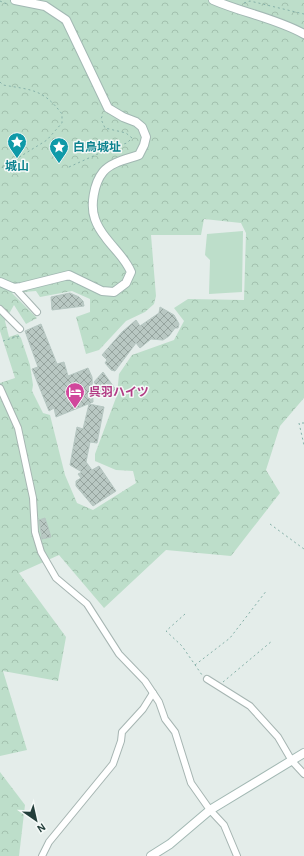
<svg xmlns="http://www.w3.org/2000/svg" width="304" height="856" viewBox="0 0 304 856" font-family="'Alegreya Sans','Noto Sans JP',sans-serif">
  <defs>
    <pattern id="forest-crowns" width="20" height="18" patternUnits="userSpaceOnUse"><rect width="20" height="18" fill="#bddeca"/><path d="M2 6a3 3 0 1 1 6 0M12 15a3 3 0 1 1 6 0" fill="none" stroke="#a2c0ae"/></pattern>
    <pattern id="building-cross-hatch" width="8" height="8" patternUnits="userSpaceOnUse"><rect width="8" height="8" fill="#b9c8c3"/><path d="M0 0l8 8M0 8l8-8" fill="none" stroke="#96a49f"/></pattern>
  </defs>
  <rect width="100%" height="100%" fill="#e4edea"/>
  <g fill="url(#forest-crowns)" fill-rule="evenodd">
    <path d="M0,0H304V398L280,426L266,470L280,493L231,556L166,550L104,608L59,555L19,573L66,637L58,681L3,671L27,750L0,756V383L15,378L0,331ZM204,219L241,223L246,233L244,300L188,299L174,308L184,321L174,340L132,355L119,374L117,395L95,454V461L116,470L133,471L136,483L93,510L77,503L65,475L50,415L43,413L32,391L33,385L30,365L21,338L18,334L9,337L5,321L14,305L26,324L37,318L12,293L36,291L40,297L72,291L90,299V312L76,317L86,354L99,350L126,321L145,312L154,304L156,296L151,235H201Z"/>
    <path d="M0,772L25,805L19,856H0Z"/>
  </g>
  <path fill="#bddeca" d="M243,231L242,292L209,294L210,260L205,255L207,234Z"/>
  <g fill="url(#building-cross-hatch)" stroke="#b6c7c2">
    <path d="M70,293L79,297L83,301L84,306L52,310L51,297Z"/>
    <path d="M160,307L174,315L179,324L178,328H175L169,336L163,340L151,339L140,348L136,343L115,371L111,370L105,363L107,360L102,355L122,332L136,320L140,326L159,313Z"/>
    <path d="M41,324L57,364L64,362L68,376L88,368L92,377L93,402L56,417L54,408L49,411L32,369L38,367L25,331Z"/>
    <path d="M103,372L116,390L104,398L94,382Z"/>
    <path d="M89,404L104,407L97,443L90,442L86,462L92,470L99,466L116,491L93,506L76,486V481L81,478L78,474L82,472L70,465L77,427L83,429Z"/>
    <path d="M45,518L51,537L42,539L39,520Z"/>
  </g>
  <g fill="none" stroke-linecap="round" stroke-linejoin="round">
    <defs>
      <g id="street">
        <path d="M15,288L37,312"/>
        <path d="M0,309L20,329"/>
        <path d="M0,388L18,428L33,498L35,532L41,552L56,578L87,604L119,654L145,681L159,702L165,719L175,732L191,783L210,810L224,825L237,856"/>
        <path d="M207,679L250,706L278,737L292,761L304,774"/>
        <path d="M42,856L49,842L113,764L121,741L122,732L143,709L153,693"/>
      </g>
      <g id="secondary">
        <path d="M213,0C243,13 275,18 304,34"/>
        <path d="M0,282L14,288L21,287L69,275L102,291L114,292L126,283L131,272C125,258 115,250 106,238C102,233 97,225 95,219C90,206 94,183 103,172C111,162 128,159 139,155L144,145L146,137L142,127L136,122L123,117L108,108L66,20L45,6L15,0"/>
        <path d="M151,856L170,844L210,810L304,753"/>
      </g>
    </defs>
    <use href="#street" stroke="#a6b5b2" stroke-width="8"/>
    <use href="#secondary" stroke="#a2b8b3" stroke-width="10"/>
    <g stroke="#85b0a8" stroke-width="1" stroke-dasharray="2 3" stroke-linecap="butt">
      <path d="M0,1L9,5"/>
      <path d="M244,3L250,1L304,14"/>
      <path d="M0,82L3,85C32,90 43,89 62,114V123L47,140L0,169"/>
      <path d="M69,167L111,148L127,143L132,138L126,133L105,128L101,119L103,114"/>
      <path d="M3,341L19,336"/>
      <path d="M304,423H299L304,445"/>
      <path d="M270,524L304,549"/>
      <path d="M185,614L166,631L182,646L202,675"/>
      <path d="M195,665L230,638L267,590"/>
      <path d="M223,682L272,641"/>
    </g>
    <use href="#street" stroke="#fff" stroke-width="6"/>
    <use href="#secondary" stroke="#fff" stroke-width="8"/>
  </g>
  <defs>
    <symbol id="sight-pin" viewBox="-11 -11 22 30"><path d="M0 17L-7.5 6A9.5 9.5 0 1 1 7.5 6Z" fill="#0f9aa8" stroke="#f4f9f7"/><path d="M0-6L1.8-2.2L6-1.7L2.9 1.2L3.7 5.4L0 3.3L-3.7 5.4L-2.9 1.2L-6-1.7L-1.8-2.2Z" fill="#fff"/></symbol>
    <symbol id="hotel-pin" viewBox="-11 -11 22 30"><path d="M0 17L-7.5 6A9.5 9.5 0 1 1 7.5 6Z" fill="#d1479c" stroke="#f4f9f7"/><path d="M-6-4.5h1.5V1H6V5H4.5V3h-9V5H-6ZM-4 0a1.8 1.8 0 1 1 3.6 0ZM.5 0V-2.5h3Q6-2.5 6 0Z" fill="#fff"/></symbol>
  </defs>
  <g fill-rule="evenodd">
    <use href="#sight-pin" x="6" y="131" width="22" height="30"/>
    <use href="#sight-pin" x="48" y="136" width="22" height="30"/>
    <use href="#hotel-pin" x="64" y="381" width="22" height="30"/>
  </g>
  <g text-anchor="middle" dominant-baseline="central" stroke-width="3" stroke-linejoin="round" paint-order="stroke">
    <g font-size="12" font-weight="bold" fill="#0d838f" stroke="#f4f9f7" text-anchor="start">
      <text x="73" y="147">白鳥城址</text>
      <text x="17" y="166" text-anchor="middle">城山</text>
    </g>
    <g font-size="12" font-weight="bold" fill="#b23c85" stroke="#f4f9f7" text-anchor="start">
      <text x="89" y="392">呉羽ハイツ</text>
    </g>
  </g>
  <g transform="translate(36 820) rotate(146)" stroke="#f4f9f7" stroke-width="3" paint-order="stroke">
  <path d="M0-3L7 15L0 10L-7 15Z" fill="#233e3a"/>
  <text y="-6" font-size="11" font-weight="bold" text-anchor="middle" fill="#233e3a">N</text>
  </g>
</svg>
